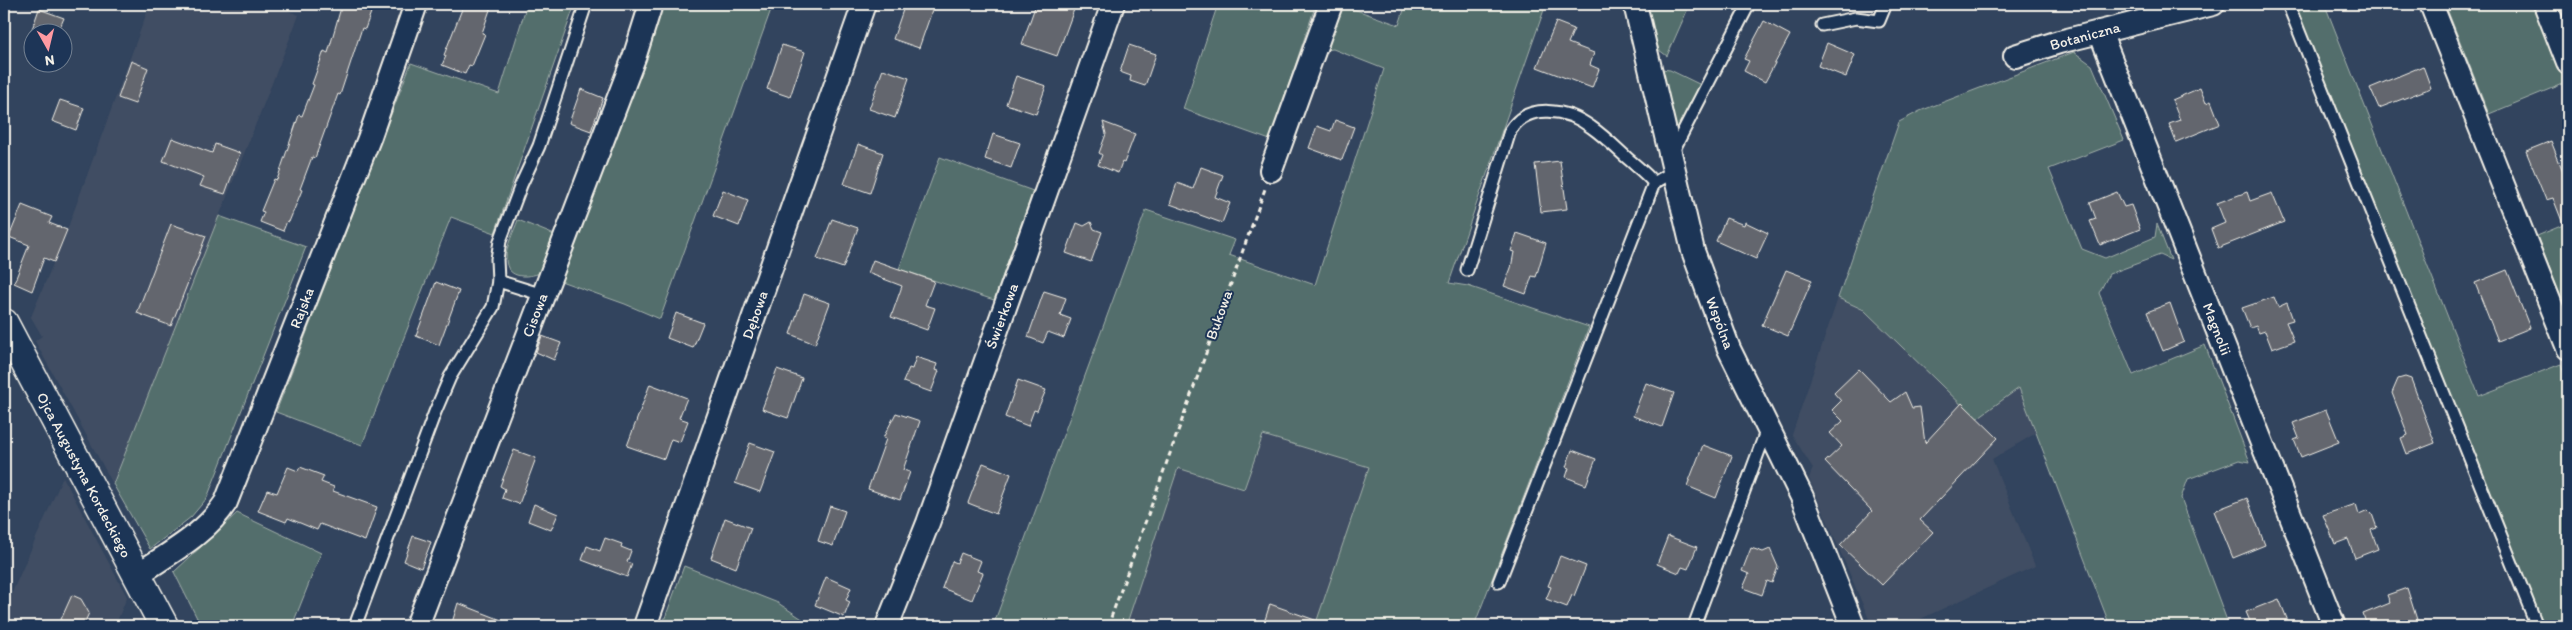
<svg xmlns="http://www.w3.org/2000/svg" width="2572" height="630" viewBox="0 0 2572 630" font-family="Itim,sans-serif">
  <rect width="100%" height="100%" fill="#32445e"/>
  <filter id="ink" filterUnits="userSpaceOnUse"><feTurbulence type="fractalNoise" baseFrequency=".02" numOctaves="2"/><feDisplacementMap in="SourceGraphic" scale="10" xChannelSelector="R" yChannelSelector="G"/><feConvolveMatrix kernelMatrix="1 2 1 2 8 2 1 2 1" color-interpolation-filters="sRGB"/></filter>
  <g filter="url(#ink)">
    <g fill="#414e63">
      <path d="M150,4H269L299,15L113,484L35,341L42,336L31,317L67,230Z"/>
      <path d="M1838,298L2019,387L2036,433L1992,459L2035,566L1905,626H1872L1809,478L1813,468L1792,435Z"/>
      <path d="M1263,435L1370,467L1315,626H1126L1178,468Z"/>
      <path d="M63,477L127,597L115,626H4V611Z"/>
    </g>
    <g fill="#526e6c" stroke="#a3b0aa">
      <path d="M527,4H575L495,233L451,217L362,445L276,412L411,63L499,94Z"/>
      <path d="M659,4H773L660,319L625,304L558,280Z"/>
      <path d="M1208,4H1316L1270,140L1183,109L1217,7Z"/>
      <path d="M1339,4L1399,25L1406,4H1546L1449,283L1468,286L1589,327L1474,626H1315L1369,467L1263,435L1244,489L1178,468L1126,626H993L1146,210L1235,240L1229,255L1315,285L1384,69L1333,49L1324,50Z"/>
      <path d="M1644,4H1690L1667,56L1659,50Z"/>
      <path d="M2445,4H2535L2567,82L2489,114Z"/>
      <path d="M2325,5L2479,396L2561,364L2568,384V626H2543L2297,10Z"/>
      <path d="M2074,52L2092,65L2124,140L2049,169L2082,249L2105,258L2155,237L2157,224L2171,260L2160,255L2109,274L2099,293L2133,375L2205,345L2250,462L2239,460L2188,479L2181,498L2229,626H2110L2019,388L1976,419L1864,310L1838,298L1899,122L1920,111Z"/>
      <path d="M1661,69L1670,70L1701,85L1677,135Z"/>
      <path d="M940,157L1033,191L994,300L899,269Z"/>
      <path d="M219,216L306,247L207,498L191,517L150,549L113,484Z"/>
      <path d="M518,220L557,236L545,271C530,278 506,281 506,258C506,246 514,231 518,220Z"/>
      <path d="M2568,223V315L2537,236Z"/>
      <path d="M237,513L321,553L292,626H201L174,572Z"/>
      <path d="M684,566L778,603L813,626H662Z"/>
    </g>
    <g fill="#64666e" stroke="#f4f1e8">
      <path d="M342,4H374L365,29L362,28L340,95L338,94L315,158L312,157L300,189L302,190L289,222L287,221L283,231L260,222L264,212L261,211L274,179L277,180L299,115L302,116L314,85L312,84L324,51L328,53Z"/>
      <path d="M464,4H492L482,33L485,34L472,66L469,65L465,74L442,65L446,56L444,55Z"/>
      <path d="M905,4H920L933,8L919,48L893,39Z"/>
      <path d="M1036,4H1076L1057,56L1022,44Z"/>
      <path d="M39,9L64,18L58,32H31Z"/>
      <path d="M1764,21L1790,35L1765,82L1744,71L1749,61L1744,59Z"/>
      <path d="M1556,22L1574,29L1568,43L1594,53L1590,65L1599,69L1592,88L1537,67Z"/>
      <path d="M1827,43L1855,55L1846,77L1818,66Z"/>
      <path d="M782,45L805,52L790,97L767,89Z"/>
      <path d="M1129,45L1156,54L1145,86L1130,81L1131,76L1120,72Z"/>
      <path d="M131,61L148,68L135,104L118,98Z"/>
      <path d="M2423,66L2431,88L2379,108L2370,88Z"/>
      <path d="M883,69L909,78L895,118L869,109Z"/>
      <path d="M1016,76L1046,86L1036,114L1006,104Z"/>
      <path d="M2200,88L2206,103L2211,101L2220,124L2176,142L2169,124L2180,120L2172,100Z"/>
      <path d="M581,89L603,98L591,131L569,123Z"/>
      <path d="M60,100L84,108L76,130L52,121Z"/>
      <path d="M1335,120L1354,127L1342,160L1309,148L1317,126L1331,131Z"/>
      <path d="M1103,122L1135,134L1124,163L1122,162L1118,173L1098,165L1102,155L1099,153L1106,134Z"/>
      <path d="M993,134L1020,143L1011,168L985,159Z"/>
      <path d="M172,138L212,153L215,144L240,153L225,194L200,186L204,177L163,161Z"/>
      <path d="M2551,141L2568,184L2567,234L2553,198L2546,200L2526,151Z"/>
      <path d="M858,144L883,153L870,193L844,184Z"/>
      <path d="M1560,161L1567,209L1541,212L1535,164Z"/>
      <path d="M1201,167L1223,175L1215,197L1230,203L1222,223L1170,204L1177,183L1193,189Z"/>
      <path d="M723,190L748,200L739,226L713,216Z"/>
      <path d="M2117,192L2124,207L2131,205L2140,229L2100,245L2090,221L2096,219L2090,203Z"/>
      <path d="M2247,192L2250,201L2272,193L2284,222L2218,248L2211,229L2225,223L2217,203Z"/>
      <path d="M22,205L52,217L49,223L67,230L54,262L44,258L32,291L14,283L29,245L9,237Z"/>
      <path d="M1726,218L1744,225L1745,222L1768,233L1756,259L1716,241Z"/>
      <path d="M832,219L858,228L843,268L817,259Z"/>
      <path d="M1091,222L1094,229L1102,232L1091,262L1066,253L1077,223L1084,226Z"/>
      <path d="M171,224L206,236L171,326L137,313Z"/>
      <path d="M1517,233L1546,243L1536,277L1532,276L1526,294L1504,286L1511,268L1514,252L1511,251Z"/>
      <path d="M873,260L934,281L925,305L935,308L927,330L891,317L902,286L868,273Z"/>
      <path d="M1786,270L1812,280L1788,336L1762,325Z"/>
      <path d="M2507,270L2530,328L2498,341L2475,283Z"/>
      <path d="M436,282L459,291L439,345L416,336Z"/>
      <path d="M1044,291L1066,298L1060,315L1071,319L1064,338L1048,332L1043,343L1028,337Z"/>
      <path d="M804,294L830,303L815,344L790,334Z"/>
      <path d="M2274,297L2278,307L2287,303L2293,320L2286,322L2294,341L2272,349L2265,331L2259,333L2256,326L2250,328L2242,308Z"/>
      <path d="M2170,303L2184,342L2163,351L2147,312Z"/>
      <path d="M676,313L703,323L693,348L667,338Z"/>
      <path d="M542,336L561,343L554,360L536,352Z"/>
      <path d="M916,357L937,364L935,370L939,371L931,392L903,382L909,368L912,369Z"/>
      <path d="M777,369L802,378L788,418L762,409Z"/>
      <path d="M1859,369L1891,402L1905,392L1912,408L1920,407L1925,443L1962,403L1998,438L1920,520L1933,532L1882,585L1840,545L1872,511L1825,462L1842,446L1830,433L1843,421L1832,410L1841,401L1834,393Z"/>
      <path d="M2405,377L2411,379L2435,443L2407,454L2401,438L2408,435L2392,393L2398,379Z"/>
      <path d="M1018,380L1046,390L1037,411L1034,410L1028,426L1005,417Z"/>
      <path d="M1646,383L1674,393L1662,427L1633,416Z"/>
      <path d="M650,384L687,398L679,418L688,421L680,442L671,439L664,459L627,446Z"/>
      <path d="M2326,410L2339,442L2301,457L2294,440L2299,438L2293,423Z"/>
      <path d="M896,413L920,421L903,470L910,472L900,500L868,489L886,439L883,438Z"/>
      <path d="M750,443L775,452L760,492L735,483Z"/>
      <path d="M1703,445L1732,456L1716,498L1687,486Z"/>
      <path d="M514,450L536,458L519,504L502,498L505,489L500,486Z"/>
      <path d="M1572,450L1596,459L1586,485L1566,477L1569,468L1566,467Z"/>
      <path d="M983,463L1011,474L996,514L968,503Z"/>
      <path d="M288,467L298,471L300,467L324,476L321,482L334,487L333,491L377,507L365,541L320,524L317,530L288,518L286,522L258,511L267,490L277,493Z"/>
      <path d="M2247,498L2265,545L2233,558L2214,511Z"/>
      <path d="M534,504L558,514L551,530L528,521Z"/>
      <path d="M2356,504L2359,514L2368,510L2372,514L2377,528L2371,530L2378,549L2355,558L2348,539L2335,544L2323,515Z"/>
      <path d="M830,506L845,511L833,546L818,541Z"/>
      <path d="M725,518L751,528L736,568L711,558Z"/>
      <path d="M413,536L431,542L421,568L404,561Z"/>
      <path d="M1668,536L1697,547L1688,569L1682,567L1679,573L1657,564Z"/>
      <path d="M605,538L622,544L621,547L631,551L627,562L632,564L627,577L582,560L587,546L600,551Z"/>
      <path d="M1751,548L1763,552L1770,549L1778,567L1772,583L1767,581L1762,595L1743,588L1749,574L1742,571Z"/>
      <path d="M961,553L981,561L977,571L983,573L972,600L942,588L952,561L957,563Z"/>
      <path d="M1560,556L1586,566L1574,596L1572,595L1567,607L1546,599L1551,587L1548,586Z"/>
      <path d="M826,577L851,588L846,600L850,602L844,617L815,605Z"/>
      <path d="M2407,588L2419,626H2367L2363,614L2390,603L2387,595Z"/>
      <path d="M72,595L81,599L89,613L83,626H58Z"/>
      <path d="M2279,599L2290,626H2252L2246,612Z"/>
      <path d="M458,603L514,625L513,626H451Z"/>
      <path d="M1270,604L1326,624V626H1263Z"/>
    </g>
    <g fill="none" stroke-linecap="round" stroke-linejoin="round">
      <defs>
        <g id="service">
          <path d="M2288,4L2537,626"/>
          <path d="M1822,25L1856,18L1879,21L1886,4"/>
          <path d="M1672,153L1749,4"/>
          <path d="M1467,270L1510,131C1527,102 1567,109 1591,127C1604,136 1615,147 1626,157C1636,166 1646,173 1654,183"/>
          <path d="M498,281L543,295"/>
          <path d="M1499,582L1654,183L1666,176L1676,175"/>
          <path d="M355,626L435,412L450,377L493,307L498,281L497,259L500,241L521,185L539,146L586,4"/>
          <path d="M1694,626L1767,429"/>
        </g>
        <g id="minor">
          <path d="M1635,4L1693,251L1729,349L1802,497L1853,626"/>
          <path d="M2431,4L2568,348"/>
          <path d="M2545,4L2568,63"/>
          <path d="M2100,32L2334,626"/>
          <path d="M2015,56L2059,42L2213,4"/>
          <path d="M1271,170L1331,4"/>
          <path d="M137,575C169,553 205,535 226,502L370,136L416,4"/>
          <path d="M417,626L635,55L651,4"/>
          <path d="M645,626L864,4"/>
          <path d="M887,626L928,523L1113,4"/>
        </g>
        <path id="tertiary" d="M4,323L164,626"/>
      </defs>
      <use href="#service" stroke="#f4f1e8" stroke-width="15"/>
      <use href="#minor" stroke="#f4f1e8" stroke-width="26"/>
      <use href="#tertiary" stroke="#f4f1e8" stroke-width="31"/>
      <path stroke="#f4f1e8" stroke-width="3" stroke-dasharray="5 4" stroke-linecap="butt" d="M1108,626L1265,189"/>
      <use href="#service" stroke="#1d3557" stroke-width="11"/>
      <use href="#minor" stroke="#1d3557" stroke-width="22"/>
      <use href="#tertiary" stroke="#1d3557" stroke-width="28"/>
    </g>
  </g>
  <g text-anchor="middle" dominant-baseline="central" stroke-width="4" stroke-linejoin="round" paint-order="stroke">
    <g font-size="15" fill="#f4f1e8" stroke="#1d3557">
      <text transform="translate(2085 36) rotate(-15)">Botaniczna</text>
      <text transform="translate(302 308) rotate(-69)">Rajska</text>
      <text transform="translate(535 315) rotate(-69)">Cisowa</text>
      <text transform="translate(755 315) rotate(-71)">Dębowa</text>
      <text transform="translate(1219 315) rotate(-70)">Bukowa</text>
      <text transform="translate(1002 316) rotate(-70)">Świerkowa</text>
      <text transform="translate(1720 323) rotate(69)">Wspólna</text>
      <text transform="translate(2217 329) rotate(69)">Magnolii</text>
      <text transform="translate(84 475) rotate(62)">Ojca Augustyna Kordeckiego</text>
    </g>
  </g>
  <rect width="2572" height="630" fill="none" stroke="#1d3557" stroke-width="20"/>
  <rect x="10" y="10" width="2552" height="610" fill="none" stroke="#f4f1e8" stroke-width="2" filter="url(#ink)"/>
  <g transform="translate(48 48) rotate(172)"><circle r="24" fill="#1d3557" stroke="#738091"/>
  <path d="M0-4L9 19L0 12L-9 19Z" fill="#ff9aa2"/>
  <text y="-8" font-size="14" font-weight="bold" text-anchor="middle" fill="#f4f1e8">N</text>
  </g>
</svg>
